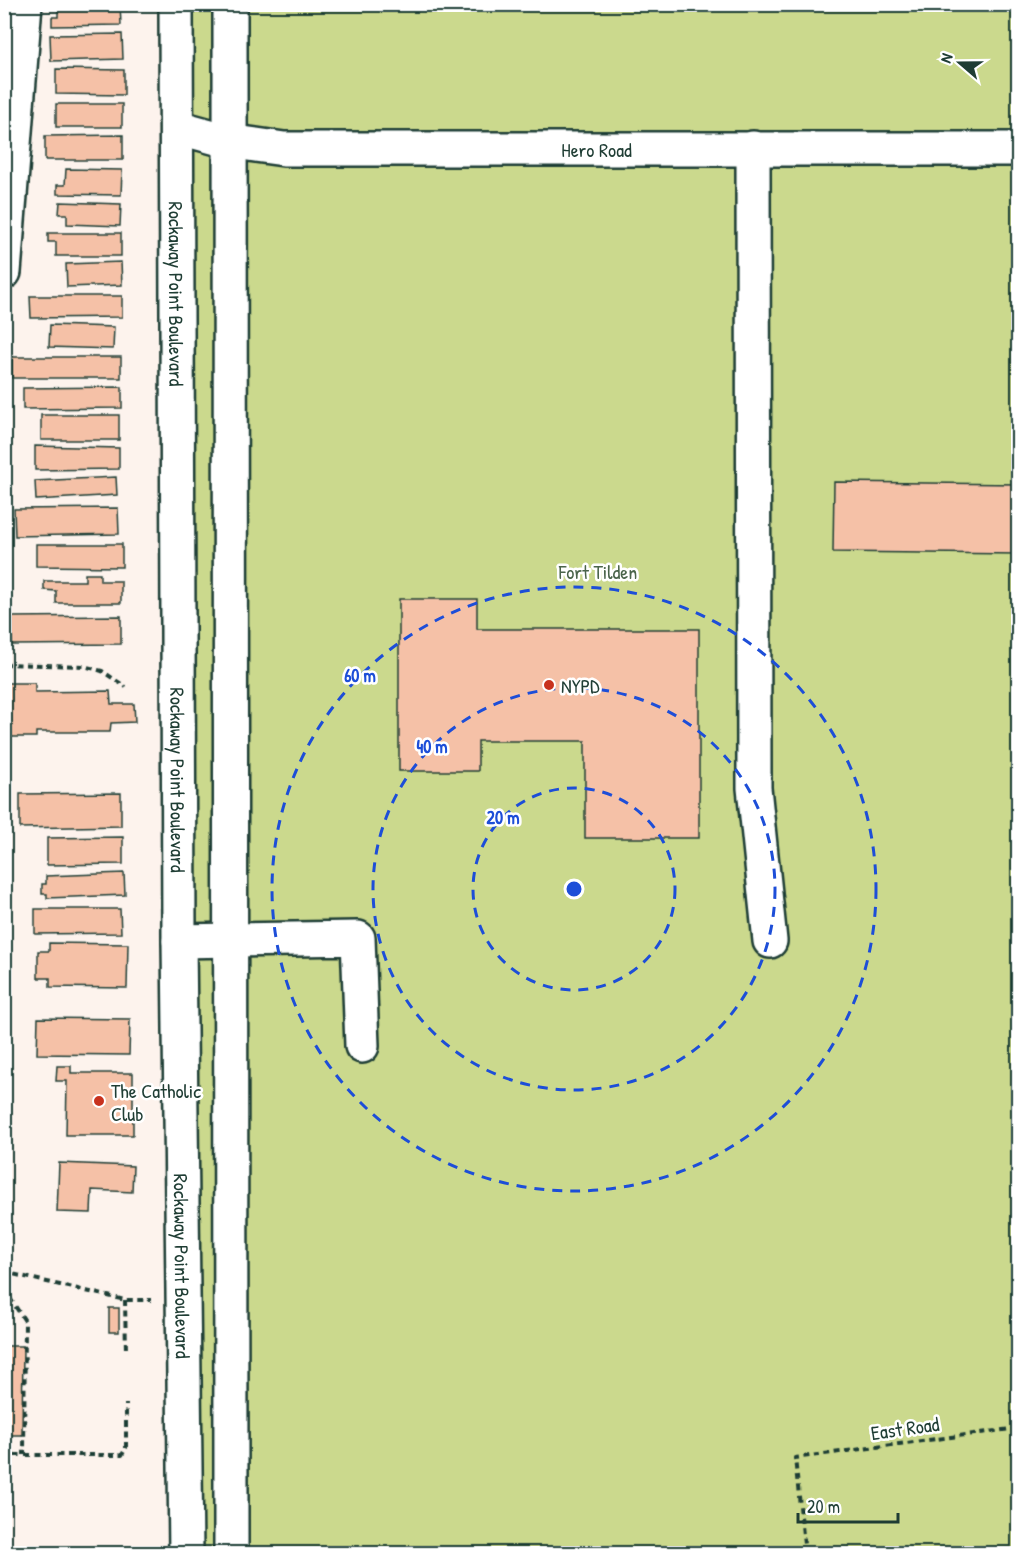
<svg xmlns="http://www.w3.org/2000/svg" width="1023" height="1558" viewBox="0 0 1023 1558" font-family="'Patrick Hand',sans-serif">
  <rect width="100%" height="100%" fill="#fdf3ed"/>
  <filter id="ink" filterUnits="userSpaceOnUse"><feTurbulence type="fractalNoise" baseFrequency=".0167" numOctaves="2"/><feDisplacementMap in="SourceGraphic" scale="12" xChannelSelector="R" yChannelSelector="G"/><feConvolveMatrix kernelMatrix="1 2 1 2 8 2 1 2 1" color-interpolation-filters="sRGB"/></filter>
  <g filter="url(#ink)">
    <path fill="#cbd98d" stroke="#758b60" stroke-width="1.5" d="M176,5H1018V1553H181Z"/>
    <g fill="#f5c1a7" stroke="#1f3d34" stroke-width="1.5">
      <path d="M58,4H120L121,25L52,26V17H58Z"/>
      <path d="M122,34L123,59L51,61L50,35Z"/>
      <path d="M56,69L124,70V95L56,94Z"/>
      <rect x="56" y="104" width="66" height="23"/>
      <path d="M123,135V160H45V136Z"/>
      <path d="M66,169L122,170L121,195L57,194V185H65Z"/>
      <path d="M60,202L121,204L120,226L67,224V214H59Z"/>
      <path d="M48,233H121V256H56V242H48Z"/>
      <path d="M121,262L122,285L67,287L66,264Z"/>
      <path d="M30,296H122V317L31,318Z"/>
      <path d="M50,325L114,327L113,349L49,347Z"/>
      <rect x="12" y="357" width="109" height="21"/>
      <path d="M122,387V408L23,409V388Z"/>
      <rect x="41" y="415" width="78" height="25"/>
      <path d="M35,446L119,448V469L35,470Z"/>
      <path d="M116,477L117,495L36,500L35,481Z"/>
      <path d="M834,482L1018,484V554L833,552Z"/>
      <path d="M118,508L119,534L15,536L14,509Z"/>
      <path d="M36,544H122V567L36,566Z"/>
      <path d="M85,574H100V581H121V603H56V591L44,590V581H85Z"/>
      <path d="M399,599H477V629H699V838H585V741H478V771H399Z"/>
      <path d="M121,616V644L12,645L11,617Z"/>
      <path d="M4,683H35V692L110,691L111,704H134L135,722L111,723L110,732H36V737H4Z"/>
      <path d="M121,793V826L20,828V794Z"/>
      <path d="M123,837V864L47,865V838Z"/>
      <path d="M124,873L125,895L47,898V894H42V884H46V876Z"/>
      <path d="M35,909H120L121,933L35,934Z"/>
      <path d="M49,943L128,944L127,988L50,987V978H38V951H49Z"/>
      <path d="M38,1018L130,1019L129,1055L37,1054Z"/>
      <path d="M57,1066H71V1073H133V1135H66L67,1081H56Z"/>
      <path d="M59,1163L133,1166L132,1192L92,1190L91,1213L57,1212Z"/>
      <rect x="109" y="1308" width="10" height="24"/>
      <path d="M4,1346H23L22,1435H4Z"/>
    </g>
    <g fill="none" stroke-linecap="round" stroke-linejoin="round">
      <defs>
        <g id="minor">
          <path id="s1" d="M176,4L179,941L186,1554"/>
          <path d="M230,4L231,1554"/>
          <path id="s2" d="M177,127L228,141L284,149H1018"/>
          <path d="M753,148L754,788L770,941"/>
          <path d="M4,272L25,4"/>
          <path d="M179,941L358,938L362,1046"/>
        </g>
      </defs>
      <use href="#minor" stroke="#1f3d34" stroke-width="38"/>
      <g stroke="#1f3d34" stroke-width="4" stroke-dasharray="6 4.5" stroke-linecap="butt">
        <path d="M4,664L84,666L102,671L126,687"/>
        <path d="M4,1272L125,1300H151"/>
        <path d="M4,1289L25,1321L24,1455"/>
        <path d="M125,1300L126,1352"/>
        <path d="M4,1455H122L126,1448V1404"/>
        <path d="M805,1554L795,1458L1018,1428"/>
      </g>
      <use href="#minor" stroke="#fff" stroke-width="33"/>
    </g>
  </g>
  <g fill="none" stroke="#1d4ed8" stroke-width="3" stroke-dasharray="10 8">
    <circle cx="574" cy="889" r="101"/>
    <circle cx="574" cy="889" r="201"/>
    <circle cx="574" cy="889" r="302"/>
  </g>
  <g fill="#c8321e" stroke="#fff" stroke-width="2">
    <circle cx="549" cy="685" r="6"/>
    <circle cx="99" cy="1101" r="6"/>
  </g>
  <g text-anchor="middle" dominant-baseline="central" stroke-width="5" stroke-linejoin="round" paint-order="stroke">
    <g font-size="20" fill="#1f3d34" stroke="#fff">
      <text stroke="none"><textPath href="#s2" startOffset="422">Hero Road</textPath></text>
      <text stroke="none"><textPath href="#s1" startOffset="290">Rockaway Point Boulevard</textPath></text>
      <text stroke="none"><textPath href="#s1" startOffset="776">Rockaway Point Boulevard</textPath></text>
      <text stroke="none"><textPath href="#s1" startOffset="1262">Rockaway Point Boulevard</textPath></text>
      <text transform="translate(905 1428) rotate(-8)">East Road</text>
    </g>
    <g font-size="20" fill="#4a644a" stroke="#fff">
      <text x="598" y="571">Fort Tilden</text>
    </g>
    <g font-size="20" fill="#1f3d34" stroke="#fff" text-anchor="start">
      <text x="561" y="685">NYPD</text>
      <text x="111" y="1090">The Catholic<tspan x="111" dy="23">Club</tspan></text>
    </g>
  </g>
  <circle cx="574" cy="889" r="9" fill="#1d4ed8" stroke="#fff" stroke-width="3"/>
  <g font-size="18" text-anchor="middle" font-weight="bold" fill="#1d4ed8" stroke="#fff" stroke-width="5" stroke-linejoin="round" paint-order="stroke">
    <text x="360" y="682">60 m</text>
    <text x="432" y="753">40 m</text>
    <text x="503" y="824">20 m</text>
  </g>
  <rect width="1023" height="1558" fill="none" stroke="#fff" stroke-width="24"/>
  <rect x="12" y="12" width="999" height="1534" fill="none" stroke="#1f3d34" stroke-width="2" filter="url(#ink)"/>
  <g transform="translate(960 63) rotate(290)" stroke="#ffffff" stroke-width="4.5" paint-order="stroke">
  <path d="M0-4.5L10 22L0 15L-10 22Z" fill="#1f3d34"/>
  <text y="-9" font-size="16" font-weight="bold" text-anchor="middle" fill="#1f3d34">N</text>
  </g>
  <path d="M798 1513v9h100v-9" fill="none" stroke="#1f3d34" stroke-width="3"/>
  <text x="807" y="1513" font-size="18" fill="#1f3d34" stroke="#ffffff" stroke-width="4.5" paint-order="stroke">20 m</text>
</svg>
